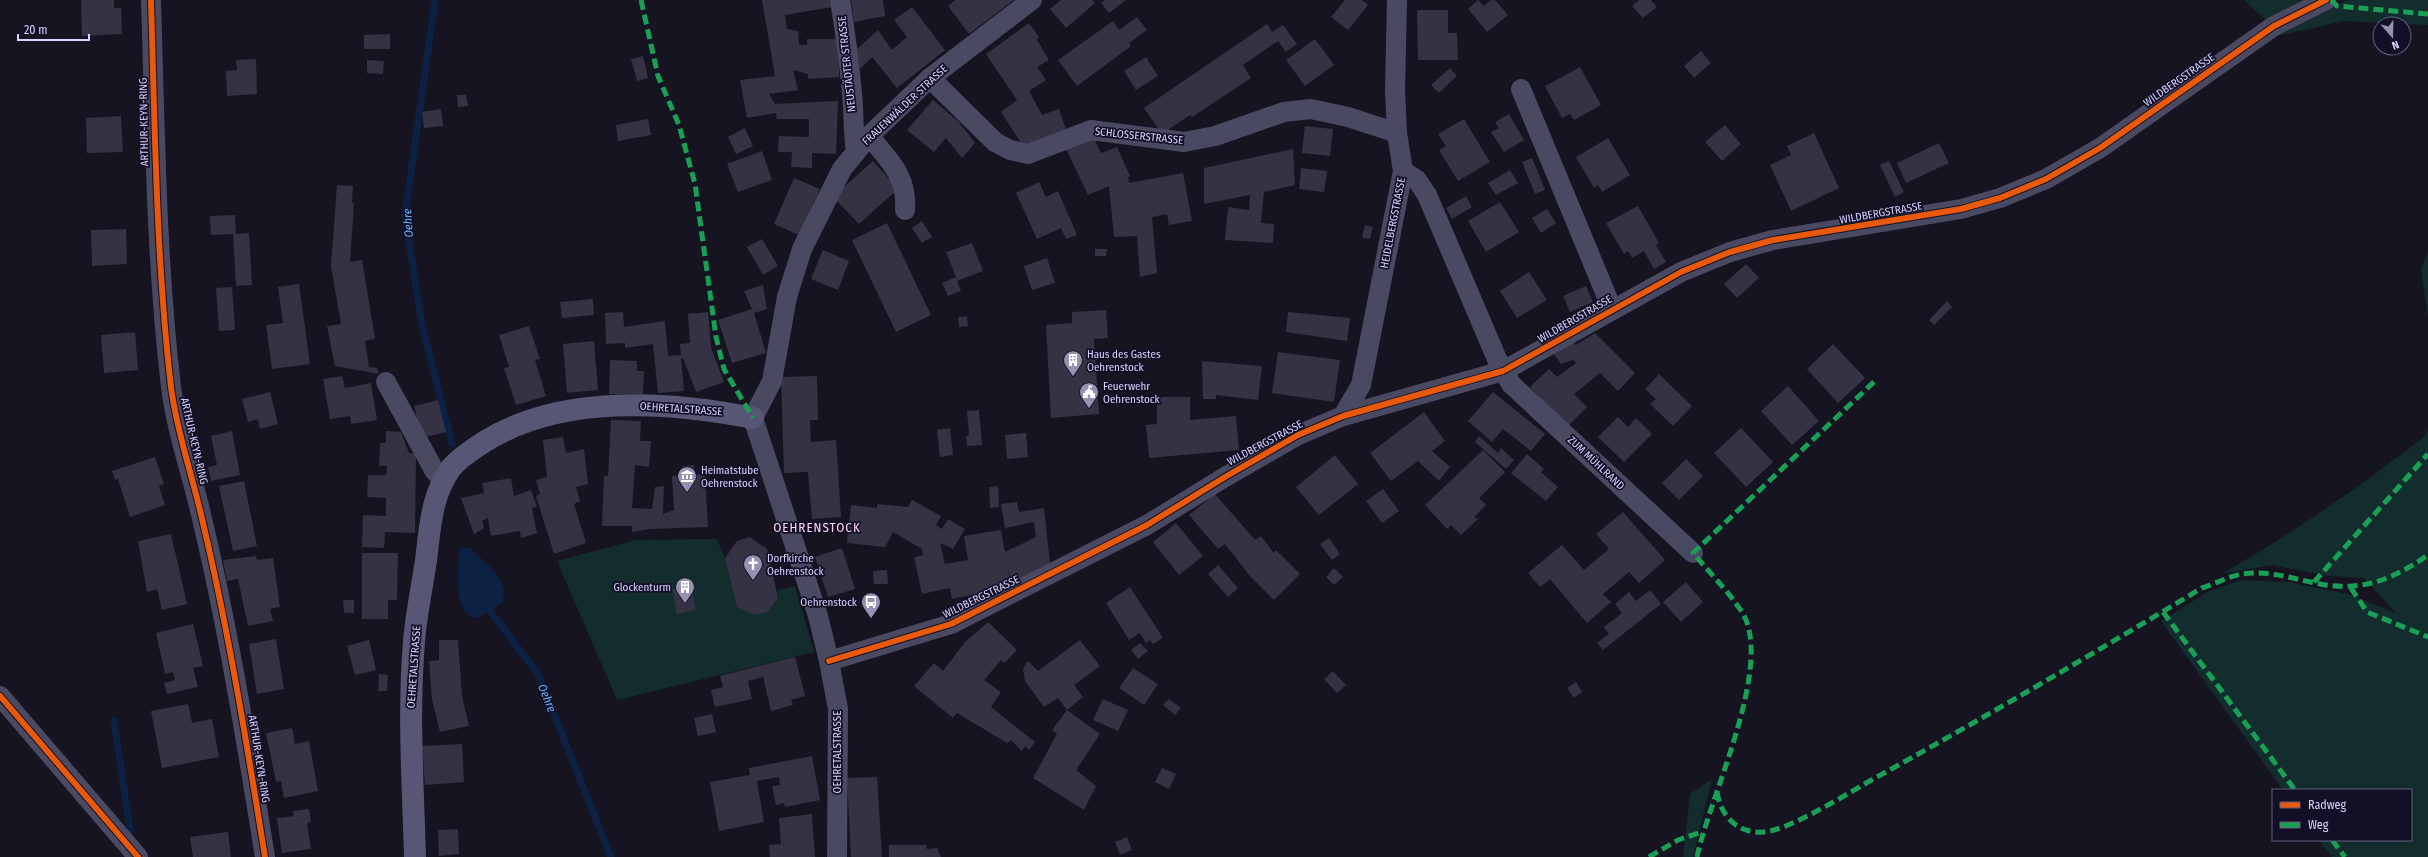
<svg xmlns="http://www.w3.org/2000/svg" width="2428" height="857" viewBox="0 0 2428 857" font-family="'Fira Sans Condensed',sans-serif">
  <rect width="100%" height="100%" fill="#161421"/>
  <g fill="#132c2d">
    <path d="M2244,0H2308L2265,20Z"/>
    <path d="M2348,0H2428V25L2344,21L2264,39Z"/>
    <path d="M2428,252V316L2421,269Z"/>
    <path d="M2428,430V857H2332L2319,840H2411V790H2283L2161,621L2207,592L2241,580L2288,582L2348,594L2396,613L2364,578L2328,576L2272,565L2221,574C2294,533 2357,488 2423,438Z"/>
    <path d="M717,539L725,558L737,607L754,615L768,612L778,598L777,590L795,586L814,652L617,700L557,561L636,540Z"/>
    <path d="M1712,779L1693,857H1683L1690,794Z"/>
  </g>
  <path fill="#0d2144" d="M460,548H470C485,563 511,580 502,603L477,618C451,614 458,567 460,548Z"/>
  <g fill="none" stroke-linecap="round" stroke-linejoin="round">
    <g stroke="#0d2144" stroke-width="7">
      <path d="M435,0L405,216L422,325L452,444"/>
      <path d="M488,603L491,612L538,674L611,857"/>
      <path d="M114,721L130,830"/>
    </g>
  </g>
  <g fill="#343243">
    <path d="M81,0H114V8H121L122,34L82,36Z"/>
    <path d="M762,0H831L832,7L785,15L787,29L798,31L799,45H807V39H838L839,77L808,79V74L793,70L798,90L769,94L775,104L838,101L836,154L812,153V168L791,167L792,152H778L779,136L809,137V119H777L776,113L747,118L740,80L775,76Z"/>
    <path d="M851,0H883L885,16L854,22Z"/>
    <path d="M955,0H1014L969,34L948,6Z"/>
    <path d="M1061,0H1092L1095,3L1066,28L1050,9Z"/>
    <path d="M1105,0H1126L1109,13L1101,3Z"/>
    <path d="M1345,0H1362L1368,5L1348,30L1331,17Z"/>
    <path d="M1478,0L1484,6L1491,0H1495L1508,15L1487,32L1468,9Z"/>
    <path d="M1639,0H1651L1657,7L1643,18L1632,6Z"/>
    <path d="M912,7L945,50L897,88L872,57L860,69L856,50L878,30L892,50L907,37L894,20Z"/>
    <path d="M1417,10H1448V33H1457L1458,60H1418Z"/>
    <path d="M1137,17L1147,30L1129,43L1131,46L1077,86L1058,60L1113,21L1119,30Z"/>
    <path d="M1029,23L1039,37L1037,40L1049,60L1037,67L1046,80L1029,91L1042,115L1059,109L1066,129L1023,146L1001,112L1017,100L986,54Z"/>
    <path d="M1267,24L1272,32L1283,25L1297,44L1286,52L1278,41L1243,65L1251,78L1192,117L1190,115L1162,134L1144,108Z"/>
    <path d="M390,34V49H364V35Z"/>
    <path d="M1315,39L1334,65L1305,86L1286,60Z"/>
    <path d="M1701,51L1711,63L1694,78L1684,66Z"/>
    <path d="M643,56L648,78L637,81L631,59Z"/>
    <path d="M1146,57L1158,76L1136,90L1124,71Z"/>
    <path d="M256,59L257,94L227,96L226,71L237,70L236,60Z"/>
    <path d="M367,60L384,61L383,74L367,73Z"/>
    <path d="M1580,67L1601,105L1574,120L1570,114L1562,118L1545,86Z"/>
    <path d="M1450,68L1457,76L1439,93L1431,85Z"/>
    <path d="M457,95H466L468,106L458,107Z"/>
    <path d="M933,100L959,122L975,143L962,158L946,138L934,152L907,130Z"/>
    <path d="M441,109L443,126L424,128L422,112Z"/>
    <path d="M1509,114L1524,140L1504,152L1491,132L1499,128L1495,122Z"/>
    <path d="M121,116L123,152L87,153L86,118Z"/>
    <path d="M648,119L651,135L618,141L616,125Z"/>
    <path d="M1464,119L1490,162L1458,181L1439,150L1446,146L1438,134Z"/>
    <path d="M1725,125L1741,144L1722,161L1705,142Z"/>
    <path d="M1305,126L1333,129L1330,156L1302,153Z"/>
    <path d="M745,128L753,146L736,154L728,137Z"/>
    <path d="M1814,133L1839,188L1791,211L1770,165L1791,155L1787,146Z"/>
    <path d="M1093,136L1101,153L1117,147L1130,176L1128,177L1129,183L1183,173L1192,221L1169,225L1167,214L1152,217L1157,273L1140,277L1137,236L1114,237L1109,186L1088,195L1066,149Z"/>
    <path d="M1608,138L1630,175L1602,192L1598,185L1594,188L1576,157Z"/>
    <path d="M1939,143L1949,163L1906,183L1897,163Z"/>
    <path d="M1293,149L1295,185L1264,192L1261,223L1274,224L1273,243L1225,240L1228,207L1249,210L1250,195L1204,204V168Z"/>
    <path d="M762,151L772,180L738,192L727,164Z"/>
    <path d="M1532,158L1545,190L1535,194L1522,162Z"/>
    <path d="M873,161L898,189L859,224L833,197Z"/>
    <path d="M1889,161L1904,192L1895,197L1880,165Z"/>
    <path d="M1301,168L1327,171L1324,192L1299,189Z"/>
    <path d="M1510,170L1518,183L1496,195L1488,183Z"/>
    <path d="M794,178L820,189L799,235L774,224Z"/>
    <path d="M1039,182L1046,197L1058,191L1077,235L1066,239L1061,228L1037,239L1016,193Z"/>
    <path d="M337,185L353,186L352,203H354L350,262L362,260L375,339L365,341L369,367L377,368L379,374L335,366L327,326L341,324L331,266Z"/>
    <path d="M1466,196L1472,207L1452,219L1446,208Z"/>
    <path d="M1500,202L1519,232L1486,252L1468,221Z"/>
    <path d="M1638,206L1659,243L1656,245L1666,262L1654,269L1644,251L1632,258L1628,251L1624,254L1606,223Z"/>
    <path d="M1547,209L1556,223L1541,233L1532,218Z"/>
    <path d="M235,215L236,234L249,233L252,285L236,286L233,234L211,235L210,216Z"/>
    <path d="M922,221L932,237L922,243L912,228Z"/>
    <path d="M887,223L931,315L896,332L852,240Z"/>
    <path d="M1365,225L1373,227L1370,239L1362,238Z"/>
    <path d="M126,229L127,264L92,266L91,230Z"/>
    <path d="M762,239L778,266L763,275L747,247Z"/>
    <path d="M972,243L983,271L957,281L961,291L948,296L942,283L956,277L946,252Z"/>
    <path d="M1095,249H1107L1106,256H1095Z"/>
    <path d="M823,250L849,261L838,290L811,279Z"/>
    <path d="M1047,258L1055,283L1032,290L1024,266Z"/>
    <path d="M1746,264L1759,278L1737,298L1724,284Z"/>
    <path d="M1529,272L1547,300L1517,318L1500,291Z"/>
    <path d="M299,284L310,364L272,369L266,325L283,323L278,287Z"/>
    <path d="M763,285L767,309L754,313L766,353L732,363L718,320L752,309L744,291Z"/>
    <path d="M1586,286L1593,302L1570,312L1563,296Z"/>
    <path d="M232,287L235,330L219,331L216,288Z"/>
    <path d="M593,299L594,315L562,318L560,302Z"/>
    <path d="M1947,301L1952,307L1934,325L1929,320Z"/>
    <path d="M1106,310L1108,338L1094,339L1099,414L1051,418L1046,325L1072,323V312Z"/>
    <path d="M623,312L624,327L665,321L668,356L681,355L680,344L690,343L688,314L708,312L711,348L724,382L696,392L683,358L681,359L684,391L658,393L653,344L625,348V343L606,344L605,313Z"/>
    <path d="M1288,312L1350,318L1347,341L1286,332Z"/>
    <path d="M967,316L968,326L959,327L958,317Z"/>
    <path d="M529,326L540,359L535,360L546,396L516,405L504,368L509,367L499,335Z"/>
    <path d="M135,332L138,370L104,373L101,335Z"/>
    <path d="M1595,333L1635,373L1618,391L1600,373L1574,394L1587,407L1568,426L1530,387L1549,369L1557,377L1576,363L1573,360L1561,364L1553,353L1573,342L1576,345Z"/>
    <path d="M594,341L598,390L567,393L563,344Z"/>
    <path d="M1833,344L1865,378L1838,403L1807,369Z"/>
    <path d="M1278,352L1340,360L1334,402L1272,393Z"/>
    <path d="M610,360L637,361V371H644L643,394H609Z"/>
    <path d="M1202,361L1262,366L1258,400L1216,395V399H1203Z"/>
    <path d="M1659,374L1692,406L1673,426L1650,404L1656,399L1645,389Z"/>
    <path d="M342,376L345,388L371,383L377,420L351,424L350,416L330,419L323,379Z"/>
    <path d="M817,376L818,420H810L811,442L836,440L841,517L812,519L808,472L784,473L781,377Z"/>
    <path d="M1788,386L1819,421L1792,445L1761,411Z"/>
    <path d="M270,392L278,424L260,429L258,419L248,422L242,399Z"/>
    <path d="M1493,392L1545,434L1531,451L1503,429L1492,442L1468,421Z"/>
    <path d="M1157,397H1190V420L1236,416L1239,450L1149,458L1146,425L1157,424Z"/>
    <path d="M438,400L446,432L422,438L414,406Z"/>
    <path d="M979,410L982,445L967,446L966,436L969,435L967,411Z"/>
    <path d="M1424,412L1445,441L1432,451L1450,467L1439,481L1418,461L1391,481L1370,453Z"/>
    <path d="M1618,417L1628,427L1636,418L1652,434L1624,462L1598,437Z"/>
    <path d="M611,420L641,421L640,441H651L649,467L635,465L632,508L652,509L655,487L664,486L663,514L674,510L672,476L683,475V466L694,465L695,475L705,474L708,527L650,529L632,532V526H602L604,476H608Z"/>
    <path d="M950,428L953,455L940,457L937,430Z"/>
    <path d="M1741,428L1773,462L1746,487L1714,453Z"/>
    <path d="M232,431L240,475L211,481L208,467L217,465L211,436Z"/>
    <path d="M386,431L401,432L409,453L416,454L415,533L385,532L384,548L362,547L363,515L386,516V498L367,497L368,475H386L387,466H379L380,443H386Z"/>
    <path d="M1026,433L1028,457L1007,459L1005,435Z"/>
    <path d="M1479,436L1498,453L1501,448L1514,460L1506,469L1475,442Z"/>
    <path d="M563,437L566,453L584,449L588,484L576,487L580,501L574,504L586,543L554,554L536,496L540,494L536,480L547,477L543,440Z"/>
    <path d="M1483,450L1505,472L1479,498L1486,505L1474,517L1478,519L1461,535L1451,525L1447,529L1425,505Z"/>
    <path d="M1527,454L1544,469L1541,472L1558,487L1546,501L1511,473Z"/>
    <path d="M1335,455L1358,484L1319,515L1296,487Z"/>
    <path d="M155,457L164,484L159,486L165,505L130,517L118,479L115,480L112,471Z"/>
    <path d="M1686,459L1703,476L1679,500L1662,483Z"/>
    <path d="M511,478L514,496L531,490L537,507L532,508L537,533L521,538L520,531L491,536L488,518L482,521L484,528L474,534L461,498L484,493L482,483Z"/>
    <path d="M244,481L257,546L233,551L219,486Z"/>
    <path d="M998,486L999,507L990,508L989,487Z"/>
    <path d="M1383,489L1399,511L1382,523L1366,501Z"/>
    <path d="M1215,494L1255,540L1261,536L1274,553L1276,550L1300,574L1274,600L1250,576L1225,544L1218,549L1189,515Z"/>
    <path d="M912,500L941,516L936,525L942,529L948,519L965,529L953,549L940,543L945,564L968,560L964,536L1001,530L1005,552L1036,537L1034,522L1005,528L1001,504L1017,502L1019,512L1044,508L1050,563L1012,586L1007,565L1011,587L952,599L950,588L922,594L914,557L923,555L922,549L893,532L885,547L847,543L851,505L877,508V504L908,507Z"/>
    <path d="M1623,512L1665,560L1639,583L1629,572L1603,594L1611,602L1587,623L1550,579L1540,587L1528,573L1562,545L1584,570L1609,549L1596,534Z"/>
    <path d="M1176,523L1203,556L1179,575L1153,542Z"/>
    <path d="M171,534L187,604L162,610L157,589L147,592L138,541Z"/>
    <path d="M750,537L767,549L778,598L768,612L754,615L737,607L725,558L737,541Z"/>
    <path d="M1329,538L1340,554L1332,560L1320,544Z"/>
    <path d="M842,548L855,589L828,597L815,557Z"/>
    <path d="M362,553H398L397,600H388V619H362Z"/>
    <path d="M256,556L257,560L273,558L280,607L270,609L273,621L248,626L238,579L227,581L223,560Z"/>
    <path d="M1218,565L1238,588L1228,597L1208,574Z"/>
    <path d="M1334,568L1343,577L1334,585L1326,577Z"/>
    <path d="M887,570L888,584H874L873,571Z"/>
    <path d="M1686,582L1703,602L1681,622L1663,602Z"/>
    <path d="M691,585L696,610L677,614L672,589Z"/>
    <path d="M1130,587L1163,638L1153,644L1150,640L1146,643L1140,633L1129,640L1106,603Z"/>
    <path d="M1650,590L1661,604L1603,650L1597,643L1609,634L1604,627L1622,613L1615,604L1629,592L1636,601Z"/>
    <path d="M343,600H354V613H344Z"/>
    <path d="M988,622L1017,650L1004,663L1001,660L984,680L1001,692L991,707L1035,742L1029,750L1025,746L1022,751L1011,740L1007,743L957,713L953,718L914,686L934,663L943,671L965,642Z"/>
    <path d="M193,624L203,666L193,668L198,687L167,694L164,683L175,680L173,672L165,674L156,633Z"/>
    <path d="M276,639L284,689L257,694L249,644Z"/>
    <path d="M369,640L376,670L355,675L347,646Z"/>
    <path d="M439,640H458L462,696L469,726L440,732L432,699L429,661L439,660Z"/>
    <path d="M1080,640L1100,666L1074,685L1083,697L1067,710L1058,698L1044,707L1025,681L1023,669L1028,661L1038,671Z"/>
    <path d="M1140,643L1148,651L1138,659L1131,650Z"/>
    <path d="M795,657L805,696L791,700L793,705L771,711L763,677L748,681L752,699L715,707L711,690L723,687L720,676Z"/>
    <path d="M1133,668L1158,684L1144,705L1119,688Z"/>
    <path d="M1333,671L1346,685L1337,693L1324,679Z"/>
    <path d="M379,674L388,675L387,691H378Z"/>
    <path d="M1576,682L1582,692L1574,698L1567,688Z"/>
    <path d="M1103,699L1128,710L1118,731L1093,720Z"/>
    <path d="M1169,699L1181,708L1175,715L1163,705Z"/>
    <path d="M188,704L192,723L212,719L219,757L162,768L151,711Z"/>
    <path d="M1067,710L1100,734L1076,770L1096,786L1084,810L1033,778L1057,734L1052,730Z"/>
    <path d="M712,714L716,732L698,736L694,718Z"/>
    <path d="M292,728L295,744L309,741L318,791L284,798L281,781L276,782L266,733Z"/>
    <path d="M462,744L464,782L425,785L422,746Z"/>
    <path d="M812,756L820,800L785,807L784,803L776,805L772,786L780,785L779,777L757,781L764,822L719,831L710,782L750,775L749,768Z"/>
    <path d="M1162,768L1176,774L1169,789L1155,782Z"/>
    <path d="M877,777L882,857H851L847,778Z"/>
    <path d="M309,809L311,822L307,823L311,849L282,853L277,818L294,816L293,811Z"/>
    <path d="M812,814L815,857H770L769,845L781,844L779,818Z"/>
    <path d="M458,829L459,854L439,856L438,830Z"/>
    <path d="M228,832L231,857H193L190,837Z"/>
    <path d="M1127,837L1132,850L1120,855L1115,842Z"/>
    <path d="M889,845H926L927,849L937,848L941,857H889Z"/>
  </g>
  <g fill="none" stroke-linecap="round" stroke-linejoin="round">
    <g stroke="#4a4962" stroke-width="20">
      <path d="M151,0C155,129 156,259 171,387C177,434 193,477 203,523C229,633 247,745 265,857"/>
      <path d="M840,0C845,31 849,61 852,93C854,113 853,132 856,152"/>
      <path d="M930,78L995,142L1010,150L1028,154L1091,130L1184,142L1215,136L1284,112L1311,109L1348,117L1397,133"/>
      <path d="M1521,89L1612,309"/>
      <path d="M869,136C889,160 908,177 905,210"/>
      <path d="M1403,171L1417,180L1427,195L1497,359L1511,384L1693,553"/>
      <path d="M386,382L434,470L443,480"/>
      <path d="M1343,416L1361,385L1403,171L1397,133L1395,90L1397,0"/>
      <path d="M829,661L951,624L1147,525L1225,477L1298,435L1343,416L1503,371L1681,272L1730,252L1773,240L1961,209L2000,198L2046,179L2100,148L2274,26L2326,0"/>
      <path d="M0,696L138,857"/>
      <path d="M837,857L838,709L829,661L818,616L753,418L772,381L787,297L802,249L842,169L869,136L930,78L1032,0"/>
    </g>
    <path stroke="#575674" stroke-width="22" d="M415,857C413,785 408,714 414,642C416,615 422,588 426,560C430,529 431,495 451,468C460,457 472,450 484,442C560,394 668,401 753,418"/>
    <g stroke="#1a9f57" stroke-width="5" stroke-dasharray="10 5" stroke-linecap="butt">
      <path d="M641,0L658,76L679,125L695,184L716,337L724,369L753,418"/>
      <path d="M2331,0L2337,6L2428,14"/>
      <path d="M2314,582L2428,454"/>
      <path d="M2351,588L2367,612L2428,637"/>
      <path d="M2163,612L2295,790"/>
      <path d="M1717,792C1721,817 1738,834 1764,832C1790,830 1850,792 1875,778C1986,717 2094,653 2202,588C2215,584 2229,576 2242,574C2269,570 2294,579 2320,584C2362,592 2394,579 2428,555"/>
      <path d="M2332,840L2345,857"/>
      <path d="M1649,857L1678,840L1702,832"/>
      <path d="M1697,857C1709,798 1775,665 1742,612C1728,591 1709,572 1693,553L1876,380"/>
    </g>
    <defs>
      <g id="cycleway">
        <path d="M151,0C155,129 156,259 171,387C177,434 193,477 203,523C229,633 247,745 265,857"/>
        <path d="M829,661L951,624L1147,525L1225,477L1298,435L1343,416L1503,371L1681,272L1730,252L1773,240L1961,209L2000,198L2046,179L2100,148L2274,26L2326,0"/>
        <path d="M0,696L138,857"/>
      </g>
    </defs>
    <use href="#cycleway" stroke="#130f26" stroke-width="8"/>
    <use href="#cycleway" stroke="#e8590c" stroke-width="6"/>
  </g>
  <defs>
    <symbol id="building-pin" viewBox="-11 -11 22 30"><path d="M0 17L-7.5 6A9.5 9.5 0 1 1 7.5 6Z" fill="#9591b1" stroke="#130f26"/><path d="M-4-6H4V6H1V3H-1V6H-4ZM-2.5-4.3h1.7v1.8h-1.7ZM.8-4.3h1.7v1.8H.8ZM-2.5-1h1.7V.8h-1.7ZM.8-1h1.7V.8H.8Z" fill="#fff"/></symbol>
    <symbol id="civic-pin" viewBox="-11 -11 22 30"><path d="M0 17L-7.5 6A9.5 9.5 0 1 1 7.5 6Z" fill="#9591b1" stroke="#130f26"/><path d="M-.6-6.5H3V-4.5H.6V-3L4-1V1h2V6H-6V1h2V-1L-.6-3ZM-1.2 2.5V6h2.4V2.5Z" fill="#fff"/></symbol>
    <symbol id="museum-pin" viewBox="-11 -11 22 30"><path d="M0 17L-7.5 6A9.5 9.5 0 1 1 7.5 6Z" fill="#9591b1" stroke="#130f26"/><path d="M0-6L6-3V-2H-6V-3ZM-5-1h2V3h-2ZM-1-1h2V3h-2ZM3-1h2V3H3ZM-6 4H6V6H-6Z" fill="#fff"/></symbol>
    <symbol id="church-pin" viewBox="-11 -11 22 30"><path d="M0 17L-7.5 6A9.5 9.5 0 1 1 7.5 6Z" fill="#9591b1" stroke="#130f26"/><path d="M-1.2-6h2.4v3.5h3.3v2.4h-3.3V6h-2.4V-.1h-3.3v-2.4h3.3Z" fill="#fff"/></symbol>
    <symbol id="bus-pin" viewBox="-11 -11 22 30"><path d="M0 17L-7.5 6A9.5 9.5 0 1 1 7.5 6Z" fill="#9591b1" stroke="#130f26"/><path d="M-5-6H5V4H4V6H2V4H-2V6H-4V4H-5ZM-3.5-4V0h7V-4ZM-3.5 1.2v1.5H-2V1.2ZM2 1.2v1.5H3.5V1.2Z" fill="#fff"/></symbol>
  </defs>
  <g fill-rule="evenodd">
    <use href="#building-pin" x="1062" y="349" width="22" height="30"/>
    <use href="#civic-pin" x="1078" y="381" width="22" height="30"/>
    <use href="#museum-pin" x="676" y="465" width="22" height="30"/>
    <use href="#church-pin" x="742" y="553" width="22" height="30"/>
    <use href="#building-pin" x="674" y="576" width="22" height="30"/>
    <use href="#bus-pin" x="860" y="591" width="22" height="30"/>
  </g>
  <g text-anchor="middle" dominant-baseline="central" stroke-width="3.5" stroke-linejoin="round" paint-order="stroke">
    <g font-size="11" fill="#d9d4ff" stroke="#130f26">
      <text transform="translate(847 64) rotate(-96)">NEUSTÄDTER STRASSE</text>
      <text transform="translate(2179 80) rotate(-35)">WILDBERGSTRASSE</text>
      <text transform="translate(905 105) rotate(-43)">FRAUENWÄLDER STRASSE</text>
      <text transform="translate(144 122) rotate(-91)">ARTHUR-KEYN-RING</text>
      <text transform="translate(1139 136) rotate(6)">SCHLOSSERSTRASSE</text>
      <text transform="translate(1881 213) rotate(-10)">WILDBERGSTRASSE</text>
      <text transform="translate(1393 223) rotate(-79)">HEIDELBERGSTRASSE</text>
      <text transform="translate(1575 319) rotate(-30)">WILDBERGSTRASSE</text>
      <text transform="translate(681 409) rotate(4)">OEHRETALSTRASSE</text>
      <text transform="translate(194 441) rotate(77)">ARTHUR-KEYN-RING</text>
      <text transform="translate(1265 443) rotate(-28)">WILDBERGSTRASSE</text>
      <text transform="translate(1596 463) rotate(43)">ZUM MÜHLRAND</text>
      <text transform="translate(981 597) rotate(-26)">WILDBERGSTRASSE</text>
      <text transform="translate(414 667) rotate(-86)">OEHRETALSTRASSE</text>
      <text transform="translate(837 752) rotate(-90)">OEHRETALSTRASSE</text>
      <text transform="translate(259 759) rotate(81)">ARTHUR-KEYN-RING</text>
    </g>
    <g font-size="11" fill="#d9d4ff" stroke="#130f26" text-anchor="start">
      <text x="1087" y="354">Haus des Gastes<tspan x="1087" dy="13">Oehrenstock</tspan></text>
      <text x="1103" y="386">Feuerwehr<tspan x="1103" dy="13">Oehrenstock</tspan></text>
      <text x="701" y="470">Heimatstube<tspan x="701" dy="13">Oehrenstock</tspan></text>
      <text x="767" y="558">Dorfkirche<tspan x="767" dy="13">Oehrenstock</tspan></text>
      <text x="671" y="587" text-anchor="end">Glockenturm</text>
      <text x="857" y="602" text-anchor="end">Oehrenstock</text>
    </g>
    <g font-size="12" font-style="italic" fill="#62b6ff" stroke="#130f26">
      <text transform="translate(408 223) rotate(-94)">Oehre</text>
      <text transform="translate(547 698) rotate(68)">Oehre</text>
    </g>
    <g font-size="13" letter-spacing="1" fill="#ffd6f0" stroke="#130f26">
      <text x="817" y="527">OEHRENSTOCK</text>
    </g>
  </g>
  <rect x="2272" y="789" width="140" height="52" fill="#130f26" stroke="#625e7d"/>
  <rect x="2280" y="802" width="20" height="6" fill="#e8590c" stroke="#625e7d"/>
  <text x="2308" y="809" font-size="12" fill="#d9d4ff">Radweg</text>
  <rect x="2280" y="822" width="20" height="6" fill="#1a9f57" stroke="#625e7d"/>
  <text x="2308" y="829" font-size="12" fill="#d9d4ff">Weg</text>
  <g transform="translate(2392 36) rotate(160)"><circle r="19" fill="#130f26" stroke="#625e7d"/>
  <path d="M0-3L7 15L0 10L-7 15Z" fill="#9591b1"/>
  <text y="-6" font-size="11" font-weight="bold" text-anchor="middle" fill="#d9d4ff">N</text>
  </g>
  <path d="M18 34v6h71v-6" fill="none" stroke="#d9d4ff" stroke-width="2"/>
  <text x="24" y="34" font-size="12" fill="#d9d4ff" stroke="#130f26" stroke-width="3" paint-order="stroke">20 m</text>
</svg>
